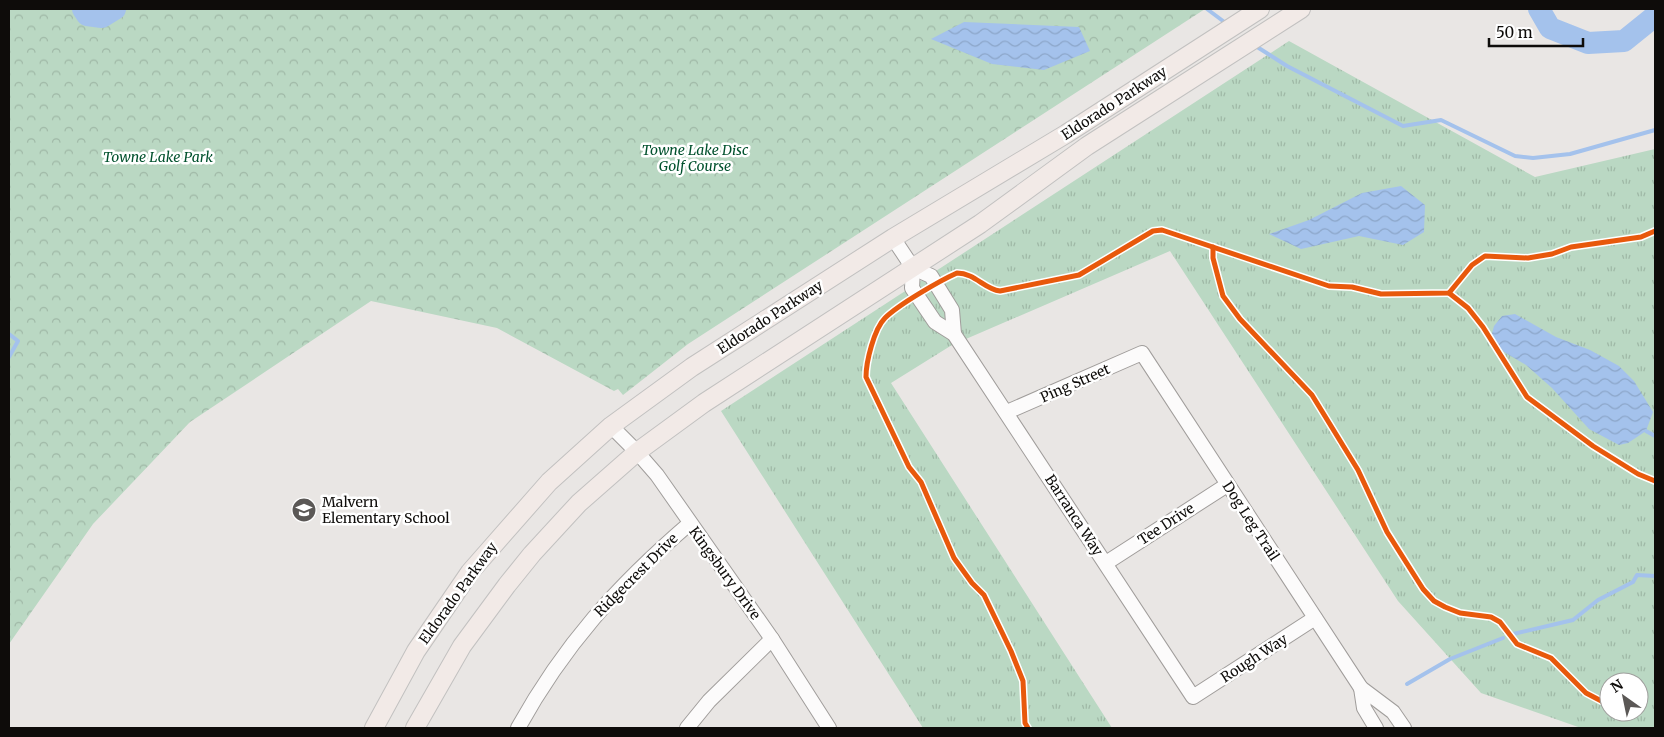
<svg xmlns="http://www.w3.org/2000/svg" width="1664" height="737" viewBox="0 0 1664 737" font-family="Merriweather,serif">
  <defs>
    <pattern id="grass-tufts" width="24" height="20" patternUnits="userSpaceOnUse" patternTransform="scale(1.25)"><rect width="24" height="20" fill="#bad8c3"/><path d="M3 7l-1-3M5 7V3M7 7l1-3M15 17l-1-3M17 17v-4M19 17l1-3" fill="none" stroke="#9fb8a6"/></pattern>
    <pattern id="forest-crowns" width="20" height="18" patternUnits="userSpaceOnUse" patternTransform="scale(1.25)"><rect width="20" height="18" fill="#bad8c3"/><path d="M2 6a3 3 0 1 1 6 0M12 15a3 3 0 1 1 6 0" fill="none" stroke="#9fb8a6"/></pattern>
    <pattern id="water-waves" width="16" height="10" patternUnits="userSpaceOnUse" patternTransform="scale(1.25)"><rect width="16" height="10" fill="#a4c2ec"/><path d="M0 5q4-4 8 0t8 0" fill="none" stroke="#8ca6c9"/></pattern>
  </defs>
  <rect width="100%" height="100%" fill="#e9e6e4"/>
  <path fill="url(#grass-tufts)" fill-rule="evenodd" d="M1289,41L1535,177L1655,149V728H1581L1481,693L1398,601L1170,251L952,345L891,383L1112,728H923L721,411ZM1609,682H1639V712H1609Z"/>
  <path fill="url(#forest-crowns)" d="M9,9H1205L688,344L623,395L618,389L614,391L497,328L371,301L190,422L93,524L9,644Z"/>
  <g fill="url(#water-waves)">
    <path d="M964,22L1079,27L1090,51L1044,70L992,64L931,39Z"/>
    <path d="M1401,186L1425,205L1424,232L1403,245L1359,236L1301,249L1269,234L1309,220L1362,193Z"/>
    <path d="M1515,314L1556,337L1590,350L1619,366L1634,381L1653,412L1646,431L1628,443L1619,445L1589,429L1552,388L1526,365L1504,352L1491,337L1494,326L1502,316Z"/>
  </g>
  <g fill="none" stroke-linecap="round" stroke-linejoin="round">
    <g stroke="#a4c2ec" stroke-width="4">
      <path d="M1207,9L1227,24"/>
      <path d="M1254,45L1287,66L1403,126L1441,120L1515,156L1533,158L1570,154L1655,130"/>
      <path d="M9,334L18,341L9,357"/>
      <path d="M1646,431L1655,436"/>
      <path d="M1513,634L1573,620L1598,600L1633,582L1637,575L1655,576"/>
      <path d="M1407,684L1450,659L1503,638"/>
    </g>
    <g stroke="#a4c2ec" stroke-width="22">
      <path d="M83,9L87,15L102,17L115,9"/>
      <path d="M1539,9L1550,28L1588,43L1624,41L1655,16"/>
    </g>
    <defs>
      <g id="minor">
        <path d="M893,238L913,268L931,276L952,310L954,334"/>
        <path d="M913,268L912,288L935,322L954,334L1193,697L1315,618"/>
        <path d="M1007,412L1142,353L1361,688L1393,712L1404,728"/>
        <path d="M611,426L637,452L657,475L772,639L829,728"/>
        <path d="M1106,563L1227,485"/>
        <path d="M1361,688L1364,708L1376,728"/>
        <path d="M518,728C564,645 617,586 689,524"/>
        <path d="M687,728L709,701L772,639"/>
      </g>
      <g id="major">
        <path d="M374,728L416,651L470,572L549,482L611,426L692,367L893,238L1066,134L1260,9"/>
        <path d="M415,728L462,646L507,585L532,554L579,503L637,452L704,403L980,224L1087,146L1301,9"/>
      </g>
    </defs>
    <use href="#minor" stroke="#a09d9b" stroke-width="16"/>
    <use href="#major" stroke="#c2c1c0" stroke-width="20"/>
    <use href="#minor" stroke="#fcfbfb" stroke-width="14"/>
    <use href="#major" stroke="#f2eae7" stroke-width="18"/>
    <defs>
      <g id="cycleway">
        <path d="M1213,247V258L1223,296L1240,319L1312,395L1358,470L1387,532L1423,589L1434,601L1445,607L1460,613L1491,617L1500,622L1517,644L1551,658L1586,693L1609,705"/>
        <path d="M1449,293L1468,308L1483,327L1527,397L1593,446L1638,474L1655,481"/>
        <path d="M1028,728L1025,723L1023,681L1011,651L984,595L972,583L954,558L921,482L909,467L866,377C866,362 874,329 885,318C898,305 939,281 957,273C975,273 984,289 1000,291L1079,275L1153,231L1162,230L1329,286L1352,287L1381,294L1449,293L1472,265L1485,256L1528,258L1552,254L1571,247L1641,237L1655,231"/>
      </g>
    </defs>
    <use href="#cycleway" stroke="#fff" stroke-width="8"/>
    <use href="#cycleway" stroke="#e8590c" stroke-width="5"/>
  </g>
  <defs>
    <symbol id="school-disc" viewBox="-11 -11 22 22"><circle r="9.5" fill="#5b5856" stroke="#fff"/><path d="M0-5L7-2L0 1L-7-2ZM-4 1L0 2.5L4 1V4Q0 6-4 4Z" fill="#fff"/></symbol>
  </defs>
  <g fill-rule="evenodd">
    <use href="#school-disc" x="290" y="496" width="28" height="28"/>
  </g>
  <g text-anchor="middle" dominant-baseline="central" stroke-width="5" stroke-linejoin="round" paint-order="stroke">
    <g font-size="14" fill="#0e0c0a" stroke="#fff">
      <text transform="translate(1114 103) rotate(-33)">Eldorado Parkway</text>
      <text transform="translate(770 317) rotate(-33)">Eldorado Parkway</text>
      <text transform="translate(1075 383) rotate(-24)">Ping Street</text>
      <text transform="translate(1074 515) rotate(57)">Barranca Way</text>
      <text transform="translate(1251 521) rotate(57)">Dog Leg Trail</text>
      <text transform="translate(1166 524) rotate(-33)">Tee Drive</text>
      <text transform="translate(725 573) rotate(54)">Kingsbury Drive</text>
      <text transform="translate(636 575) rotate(-45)">Ridgecrest Drive</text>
      <text transform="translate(458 593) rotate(-54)">Eldorado Parkway</text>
      <text transform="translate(1254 658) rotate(-33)">Rough Way</text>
    </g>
    <g font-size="14" font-style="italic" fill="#00512d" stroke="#fff">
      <text x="695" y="150">Towne Lake Disc<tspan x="695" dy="16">Golf Course</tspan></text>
      <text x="158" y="157">Towne Lake Park</text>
    </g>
    <g font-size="14" fill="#0e0c0a" stroke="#fff" text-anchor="start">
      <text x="322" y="502">Malvern<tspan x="322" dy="16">Elementary School</tspan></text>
    </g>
  </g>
  <rect width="1664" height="737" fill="none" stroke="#0e0c0a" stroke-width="20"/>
  <g transform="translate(1624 697) rotate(327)"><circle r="24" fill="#ffffff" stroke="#9f9e9d"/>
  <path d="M0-4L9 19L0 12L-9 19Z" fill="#5b5856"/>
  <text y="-8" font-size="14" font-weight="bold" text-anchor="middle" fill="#0e0c0a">N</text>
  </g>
  <path d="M1489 38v8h94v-8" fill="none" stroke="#0e0c0a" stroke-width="2.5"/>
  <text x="1496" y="38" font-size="15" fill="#0e0c0a" stroke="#ffffff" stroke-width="4" paint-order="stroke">50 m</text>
</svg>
